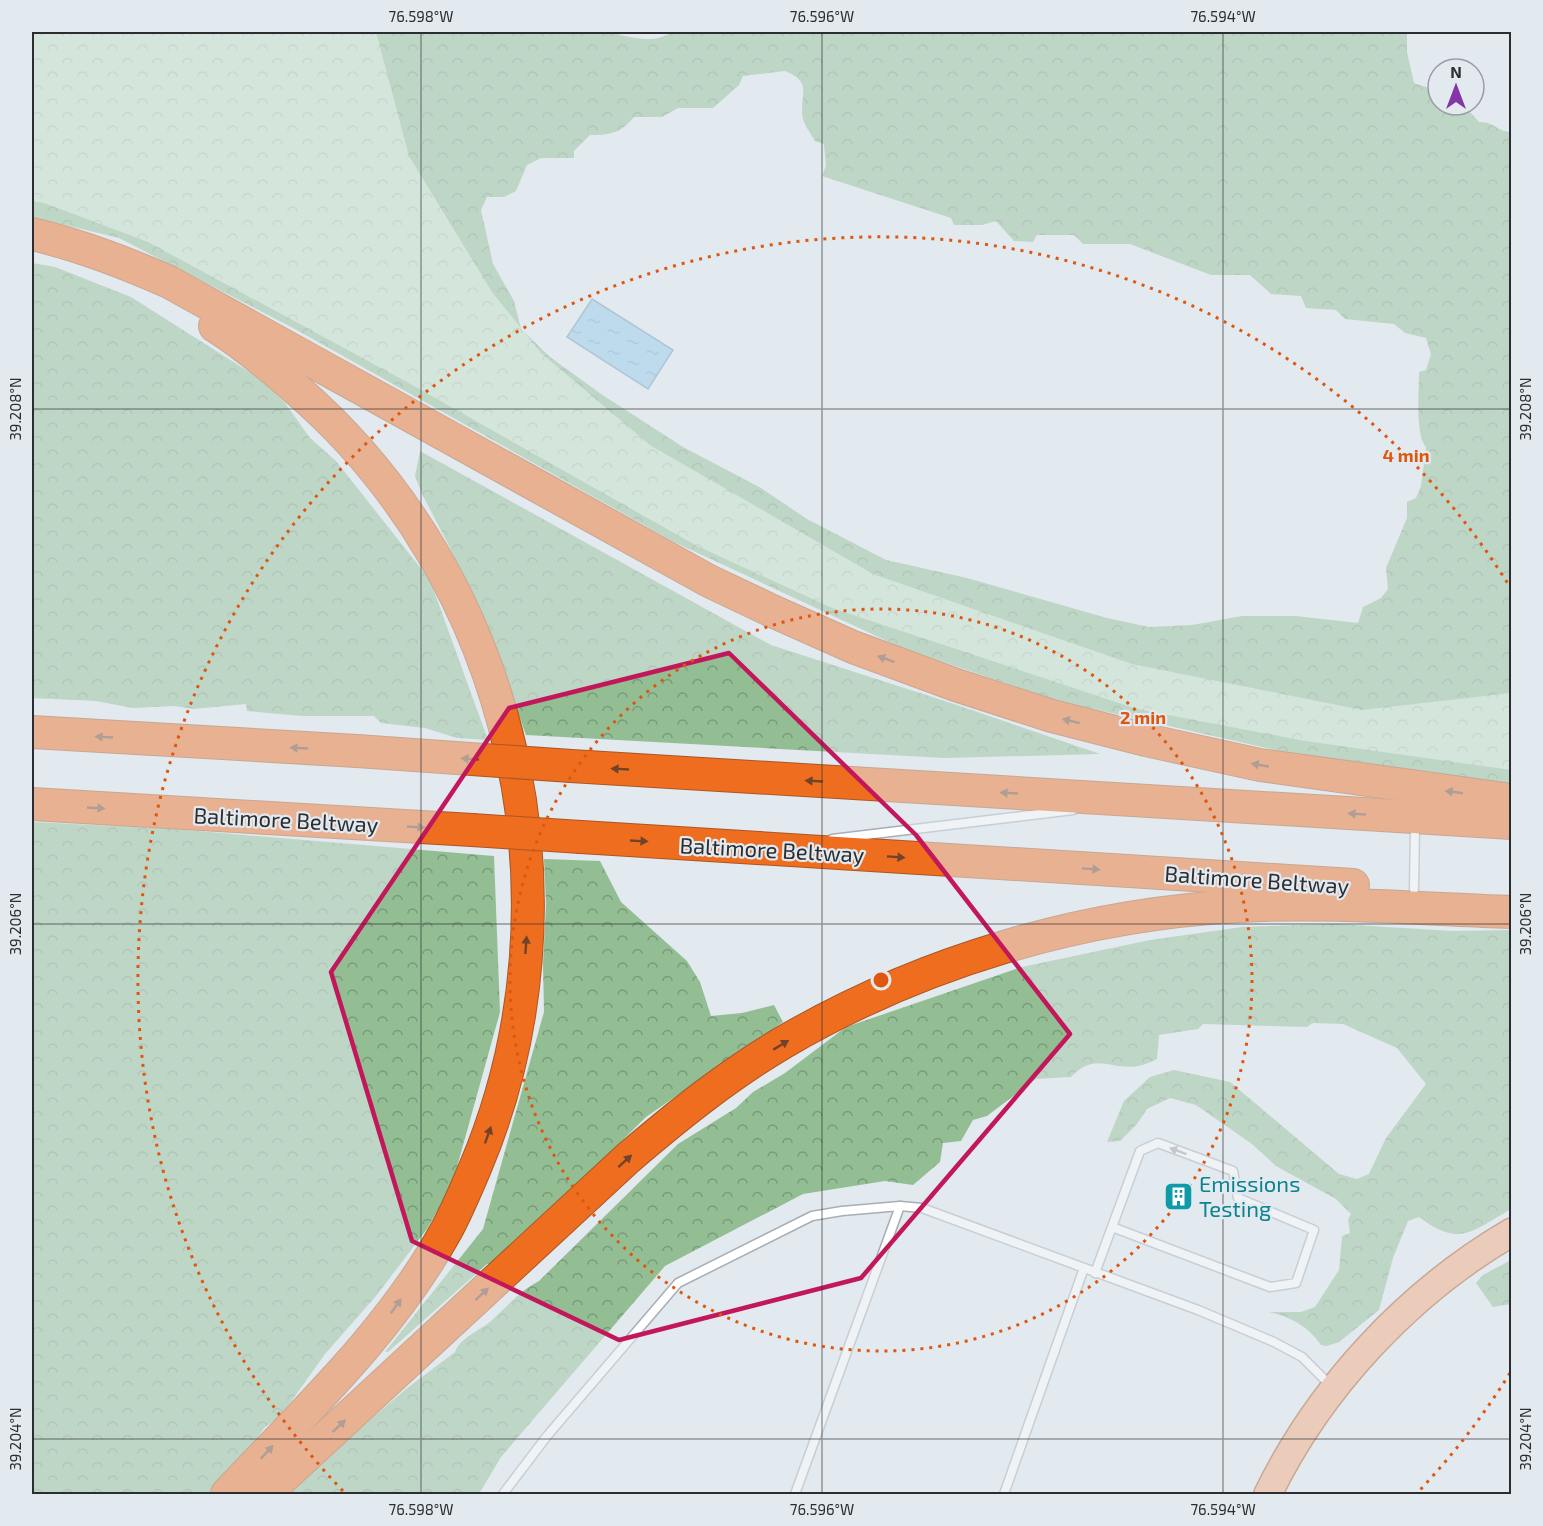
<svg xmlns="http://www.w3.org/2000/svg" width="1543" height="1526" viewBox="0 0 1543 1526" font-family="'Exo 2',sans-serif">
  <defs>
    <pattern id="forest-crowns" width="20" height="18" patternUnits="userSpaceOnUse" patternTransform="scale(1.5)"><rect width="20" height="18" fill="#93be94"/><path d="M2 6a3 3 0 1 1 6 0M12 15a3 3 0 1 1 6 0" fill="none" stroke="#789b79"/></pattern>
    <pattern id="park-crowns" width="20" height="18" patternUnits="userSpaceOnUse" patternTransform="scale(1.5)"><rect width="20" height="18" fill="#c4e0c4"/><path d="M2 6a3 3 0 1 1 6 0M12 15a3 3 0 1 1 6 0" fill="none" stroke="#a9c0a9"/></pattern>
    <pattern id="water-ripples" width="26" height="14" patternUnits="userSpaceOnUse" patternTransform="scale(1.5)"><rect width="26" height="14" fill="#91cbeb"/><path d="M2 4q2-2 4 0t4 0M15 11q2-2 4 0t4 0" fill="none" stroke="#77a5bf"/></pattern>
  </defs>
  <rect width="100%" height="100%" fill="#e2e9ef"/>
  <g fill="url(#forest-crowns)" fill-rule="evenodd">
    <path d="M69,32H616L617,34C636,39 655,43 672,32H1407V52L1414,83L1438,91V105H1453L1455,108L1469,111L1479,122C1496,122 1495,131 1511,132V786L1311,758L1054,700L900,647L674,542L295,329L119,238L32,217V64ZM785,71C815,83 798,96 803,119C805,126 811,134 815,141L824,144L826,166L822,176L951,218L954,225H982L996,221L1014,241L1033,242L1037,235H1074L1083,244H1130L1211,275H1250L1271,294L1301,296L1306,308L1336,310L1345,319L1394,324L1405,333L1426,338L1431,354L1426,370L1419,372C1419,390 1415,435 1426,447L1421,486L1416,498L1407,502V518L1386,568L1388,589L1381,598L1363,607L1358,623L1295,616H1242L1192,625L1149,627L1107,618L967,578L886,560L807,519L761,488L683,447L601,394L550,357L521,329L514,301L493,264L481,210L487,197H504L516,191L527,165L541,158H574V151L590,135C611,135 621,133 634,117H662L678,108H713L739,85L743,76Z"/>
    <path d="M32,263L55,267L131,297L262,380L285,403L310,438L336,461L430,580L488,740L457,738L425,728L381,723L374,716H302L247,711L246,704L193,709L175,706L133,708L96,701L32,698Z"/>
    <path d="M420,451L771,645L957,705L1100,754L944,758L526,735L485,621L446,540L422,494L415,476Z"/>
    <path d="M32,822L174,829L494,856L500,1012L452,1185L427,1229L376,1296L325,1354L290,1403L276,1419L264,1428L248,1453L211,1494H32Z"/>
    <path d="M544,859L600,861L621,902L687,961L700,982L711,1016L742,1013L774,1005L783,1022L646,1117L546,1216H541L511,1248L492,1264H487L388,1352H385L483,1229L544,1012L543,965L546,904Z"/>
    <path d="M1337,924L1453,931L1511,930V1209C1472,1231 1460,1248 1419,1217L1408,1221L1393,1258L1379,1310L1339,1342L1327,1346L1321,1345C1308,1326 1291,1317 1269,1312H1301L1315,1307L1339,1270L1342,1236L1350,1233L1348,1219L1351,1214L1336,1199L1276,1166L1252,1144L1196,1105L1170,1098L1147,1109L1137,1124L1120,1141L1107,1142L1124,1101L1150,1077L1174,1070L1230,1082L1339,1174L1357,1179L1369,1174L1386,1138L1426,1084L1397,1048L1343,1024L1313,1023L1307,1027L1203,1024L1198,1029L1159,1035L1157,1059C1151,1062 1144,1065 1138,1066C1110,1071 1096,1051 1071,1077L1036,1079L987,1116L973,1120L961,1141L943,1143L940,1162L913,1185L885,1181L803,1194L665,1266L501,1457L479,1494H284L406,1389L455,1352C460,1338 479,1331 491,1321C508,1306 518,1292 539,1281L678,1144L736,1108L753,1092L785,1073L846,1027L1022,967L1150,940L1242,927Z"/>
    <path d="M1511,1260V1304L1493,1307L1476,1283L1483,1275Z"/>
  </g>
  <path fill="url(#park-crowns)" d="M32,32H376L409,156L492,292L541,353L650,445L873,574L1132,664L1362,710L1511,693V770L1305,741L1137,709L832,608L697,546L405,381L148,242L44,203L32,201Z"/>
  <path fill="url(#water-ripples)" stroke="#729cb3" stroke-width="1.5" d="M592,299L673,350L648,389L567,337Z"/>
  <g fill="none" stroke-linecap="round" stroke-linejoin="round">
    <defs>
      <g id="lane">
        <path d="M832,839L1073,810"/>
        <path d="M1414,889L1415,823"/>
        <path d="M1095,1273L1140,1151L1158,1143L1233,1171L1238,1198L1314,1230L1296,1283L1270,1287L1112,1227"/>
        <path d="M503,1494L547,1436L678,1283L812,1216L842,1211L900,1206L922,1208L1198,1310L1274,1342L1302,1357L1331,1386"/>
        <path d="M795,1494L900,1206"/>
        <path d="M1004,1494L1084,1268"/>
      </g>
      <path id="primary" d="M1268,1494C1320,1387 1409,1292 1512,1232"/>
      <g id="highway">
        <path d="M32,234C80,245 124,262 169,282L709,581L770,610L853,647L956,685L1052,716L1146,740L1260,765L1512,800"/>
        <path d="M215,326C244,344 271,367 296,389C516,578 588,902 475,1168C466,1189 457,1211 446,1231C390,1332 305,1411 227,1494"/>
        <path d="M32,732L357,751"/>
        <path d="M571,766L1512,823"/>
        <path d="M32,804L472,830"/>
        <path d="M581,837L1353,885"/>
        <path d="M265,1494L628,1158C677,1116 728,1075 784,1042C921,962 1082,914 1240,906C1331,901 1421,909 1512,912"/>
      </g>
    </defs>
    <use href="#lane" stroke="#a8aeb4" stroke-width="11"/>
    <use href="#primary" stroke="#aa5725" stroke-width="30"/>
    <use href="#highway" stroke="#aa5725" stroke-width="34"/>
    <use href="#lane" stroke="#fff" stroke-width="8"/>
    <use href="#primary" stroke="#f5a779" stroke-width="27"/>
    <use href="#highway" stroke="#ef6d1f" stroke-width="32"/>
    <defs>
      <g id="highway-bridge">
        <path d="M357,751L571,766"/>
        <path d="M472,830L581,837"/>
      </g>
    </defs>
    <use href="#highway-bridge" stroke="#aa5725" stroke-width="34" stroke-linecap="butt"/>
    <use href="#highway-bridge" stroke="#ef6d1f" stroke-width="32"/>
  </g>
  <defs><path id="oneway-solid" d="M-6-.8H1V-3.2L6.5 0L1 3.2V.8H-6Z" transform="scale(1.5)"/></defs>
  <g fill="#70432a">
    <use href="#oneway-solid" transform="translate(886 659) rotate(-160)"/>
    <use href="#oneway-solid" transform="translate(1071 721) rotate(-166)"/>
    <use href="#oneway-solid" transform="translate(104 737) rotate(-177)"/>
    <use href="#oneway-solid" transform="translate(299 748) rotate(-177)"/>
    <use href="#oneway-solid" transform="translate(470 759) rotate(-176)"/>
    <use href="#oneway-solid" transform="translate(1260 765) rotate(-170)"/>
    <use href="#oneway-solid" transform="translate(620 769) rotate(-177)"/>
    <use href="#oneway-solid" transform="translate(814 781) rotate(-177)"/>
    <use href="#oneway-solid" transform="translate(1454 792) rotate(-172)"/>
    <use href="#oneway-solid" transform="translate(1009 793) rotate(-177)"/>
    <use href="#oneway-solid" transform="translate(96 808) rotate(3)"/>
    <use href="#oneway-solid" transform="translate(1357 814) rotate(-176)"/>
    <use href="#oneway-solid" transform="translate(416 827) rotate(3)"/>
    <use href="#oneway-solid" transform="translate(639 841) rotate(3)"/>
    <use href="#oneway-solid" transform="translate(896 857) rotate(4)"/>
    <use href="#oneway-solid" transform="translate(1091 869) rotate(4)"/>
    <use href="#oneway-solid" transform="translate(526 945) rotate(-86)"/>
    <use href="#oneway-solid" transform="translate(781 1045) rotate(-31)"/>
    <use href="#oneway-solid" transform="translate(488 1135) rotate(-70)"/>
    <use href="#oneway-solid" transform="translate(625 1161) rotate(-42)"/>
    <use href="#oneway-solid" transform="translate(482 1294) rotate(-43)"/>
    <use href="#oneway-solid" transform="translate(396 1306) rotate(-55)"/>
    <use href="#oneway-solid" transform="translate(339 1426) rotate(-43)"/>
    <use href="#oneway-solid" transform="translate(267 1452) rotate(-47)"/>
  </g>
  <use fill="#a0a0a2" href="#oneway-solid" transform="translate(1178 1151) rotate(-160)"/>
  <path d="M0 0H1543V1526H0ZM729,653L916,835L1070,1034L861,1278L619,1340L412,1241L331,972L509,708Z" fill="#e2e9ef" fill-opacity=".55" fill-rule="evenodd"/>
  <path fill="none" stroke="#c2185b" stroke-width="4.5" stroke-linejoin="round" d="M729,653L916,835L1070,1034L861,1278L619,1340L412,1241L331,972L509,708Z"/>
  <path fill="none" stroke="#2b2d30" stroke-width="1.5" stroke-opacity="0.45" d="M421,32V1494M822,32V1494M1223,32V1494M32,409H1512M32,924H1512M32,1439H1512"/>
  <g fill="none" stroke="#df570e" stroke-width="3" stroke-dasharray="3 6">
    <circle cx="881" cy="980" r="371"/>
    <path d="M1510 1373A742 742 0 0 1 1419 1491M343 1491A742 742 0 1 1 1510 587"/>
  </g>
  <defs>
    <symbol id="building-square" viewBox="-11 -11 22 22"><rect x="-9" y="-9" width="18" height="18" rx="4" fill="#0f9aa8" stroke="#e2e9ef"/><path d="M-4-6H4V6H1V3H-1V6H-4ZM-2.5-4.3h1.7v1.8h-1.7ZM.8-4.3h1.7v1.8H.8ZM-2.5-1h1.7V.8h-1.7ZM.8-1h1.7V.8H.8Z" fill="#fff"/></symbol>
  </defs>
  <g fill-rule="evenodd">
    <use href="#building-square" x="1162" y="1180" width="33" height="33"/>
  </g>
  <g text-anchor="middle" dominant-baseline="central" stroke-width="4.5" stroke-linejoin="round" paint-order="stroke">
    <g font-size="22" fill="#2b2d30" stroke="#e2e9ef">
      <text transform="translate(286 819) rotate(3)">Baltimore Beltway</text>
      <text transform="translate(772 849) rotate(3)">Baltimore Beltway</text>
      <text transform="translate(1257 879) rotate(4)">Baltimore Beltway</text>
    </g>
    <g font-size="22" fill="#0d838f" stroke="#e2e9ef" text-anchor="start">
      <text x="1199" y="1183">Emissions<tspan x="1199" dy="25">Testing</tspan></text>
    </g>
  </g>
  <circle cx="881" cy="980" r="9" fill="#df570e" stroke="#e2e9ef" stroke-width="3"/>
  <g font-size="18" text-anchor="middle" font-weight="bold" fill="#df570e" stroke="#e2e9ef" stroke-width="4.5" stroke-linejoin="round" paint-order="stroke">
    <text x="1406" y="462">4 min</text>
    <text x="1143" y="724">2 min</text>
  </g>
  <rect width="1543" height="1526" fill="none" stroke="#e2e9ef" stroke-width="66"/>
  <g transform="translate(1456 87)"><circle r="28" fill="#e2e9ef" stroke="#999ea3" stroke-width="1.5"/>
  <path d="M0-4.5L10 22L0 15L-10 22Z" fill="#8236a7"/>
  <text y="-9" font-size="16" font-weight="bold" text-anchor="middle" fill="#2b2d30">N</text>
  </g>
  <rect x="33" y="33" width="1477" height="1460" fill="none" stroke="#2b2d30" stroke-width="2"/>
  <g font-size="15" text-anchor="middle" fill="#2b2d30">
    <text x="421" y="22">76.598°W</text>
    <text x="822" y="22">76.596°W</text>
    <text x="1223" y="22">76.594°W</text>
    <text transform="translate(16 409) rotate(-90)" y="5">39.208°N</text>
    <text transform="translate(1526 409) rotate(-90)" y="5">39.208°N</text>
    <text transform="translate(16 924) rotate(-90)" y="5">39.206°N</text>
    <text transform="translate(1526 924) rotate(-90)" y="5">39.206°N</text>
    <text transform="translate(16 1439) rotate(-90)" y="5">39.204°N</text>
    <text transform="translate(1526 1439) rotate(-90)" y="5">39.204°N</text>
    <text x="421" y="1515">76.598°W</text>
    <text x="822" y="1515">76.596°W</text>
    <text x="1223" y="1515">76.594°W</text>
  </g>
</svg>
